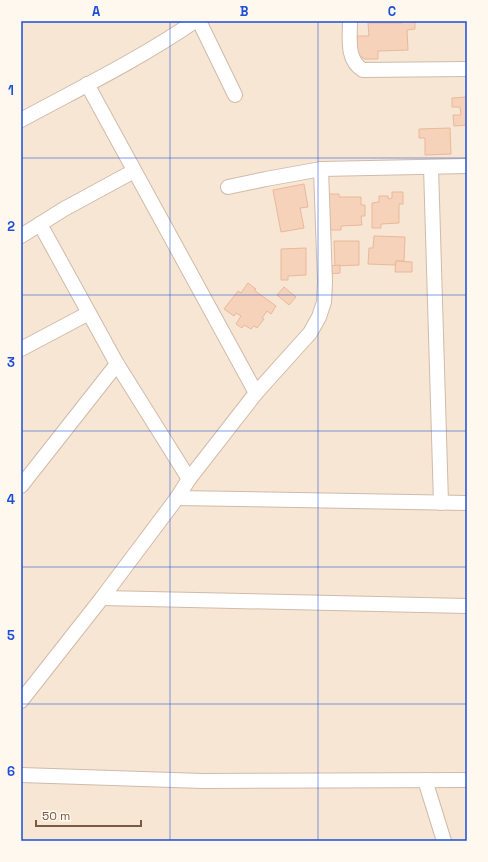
<svg xmlns="http://www.w3.org/2000/svg" width="488" height="862" viewBox="0 0 488 862" font-family="'Space Grotesk',sans-serif">
  <rect width="100%" height="100%" fill="#fef4e6"/>
  <rect fill="#f6e6d3" x="21" y="21" width="446" height="820"/>
  <g fill="#f6d2bb" stroke="#eab89a">
    <path d="M402,21H415V29L407,30L408,50L378,51V59H365L360,56L357,52V36H369L368,23H402Z"/>
    <path d="M467,91V125L454,126L453,115H461L460,107H452V98L466,97V92Z"/>
    <path d="M450,128L451,154L425,155V138H419V129Z"/>
    <path d="M304,184L308,207L300,208L304,228L281,232L273,190Z"/>
    <path d="M392,192H403V204H399V223L381,224V228H372V203L379,202V196H388V199L392,198Z"/>
    <path d="M329,194H339V197H361V205H365V216H361L362,225L341,226V230H329Z"/>
    <path d="M374,236L405,237L404,261H396L395,265L368,264L369,248H373Z"/>
    <path d="M334,241H359V265L335,266Z"/>
    <path d="M306,248V275L288,276V280H281V249Z"/>
    <path d="M396,261L412,262V272H395Z"/>
    <path d="M340,265V273L329,274L328,266Z"/>
    <path d="M248,283L256,289L254,290L276,306L271,314L267,311L262,318L264,319L257,328L254,326L251,329L244,325L242,328L236,324L241,316L236,313L234,316L224,309L238,291L241,293Z"/>
    <path d="M284,287L296,297L289,305L277,295Z"/>
  </g>
  <g fill="none" stroke-linecap="round" stroke-linejoin="round">
    <defs>
      <g id="street">
        <path d="M199,21L235,95"/>
        <path d="M350,21C350,38 346,60 363,70L467,69"/>
        <path d="M87,84L256,393"/>
        <path d="M21,120C80,88 140,59 195,21"/>
        <path d="M431,167L441,503"/>
        <path d="M228,187L266,179L321,169L467,166"/>
        <path d="M40,224L117,364L189,479"/>
        <path d="M21,236L64,209L134,171"/>
        <path d="M21,349L89,313"/>
        <path d="M21,486L117,364"/>
        <path d="M177,498L467,503"/>
        <path d="M102,598L467,606"/>
        <path d="M21,701L102,598L177,498L189,479L256,393L310,333L319,317L324,302L325,282L321,169"/>
        <path d="M21,775L203,781L467,780"/>
        <path d="M425,780L444,841"/>
      </g>
    </defs>
    <use href="#street" stroke="#d1bbaa" stroke-width="16"/>
    <use href="#street" stroke="#fff" stroke-width="14"/>
  </g>
  <path fill="none" stroke="#1d4ed8" stroke-width="1" stroke-opacity="0.55" d="M170,21V841M318,21V841M21,158H467M21,295H467M21,431H467M21,567H467M21,704H467"/>
  <rect width="488" height="862" fill="none" stroke="#fff8ee" stroke-width="44"/>
  <path d="M36 820v6h105v-6" fill="none" stroke="#7a5948" stroke-width="2"/>
  <text x="42" y="820" font-size="12" fill="#7a5948" stroke="#fff8ee" stroke-width="3" paint-order="stroke">50 m</text>
  <rect x="22" y="22" width="444" height="818" fill="none" stroke="#1d4ed8" stroke-width="1.5"/>
  <g font-size="13" text-anchor="middle" font-weight="bold" fill="#1d4ed8">
    <text x="96" y="16">A</text>
    <text x="244" y="16">B</text>
    <text x="392" y="16">C</text>
    <text x="11" y="95">1</text>
    <text x="11" y="231">2</text>
    <text x="11" y="367">3</text>
    <text x="11" y="504">4</text>
    <text x="11" y="640">5</text>
    <text x="11" y="776">6</text>
  </g>
</svg>
